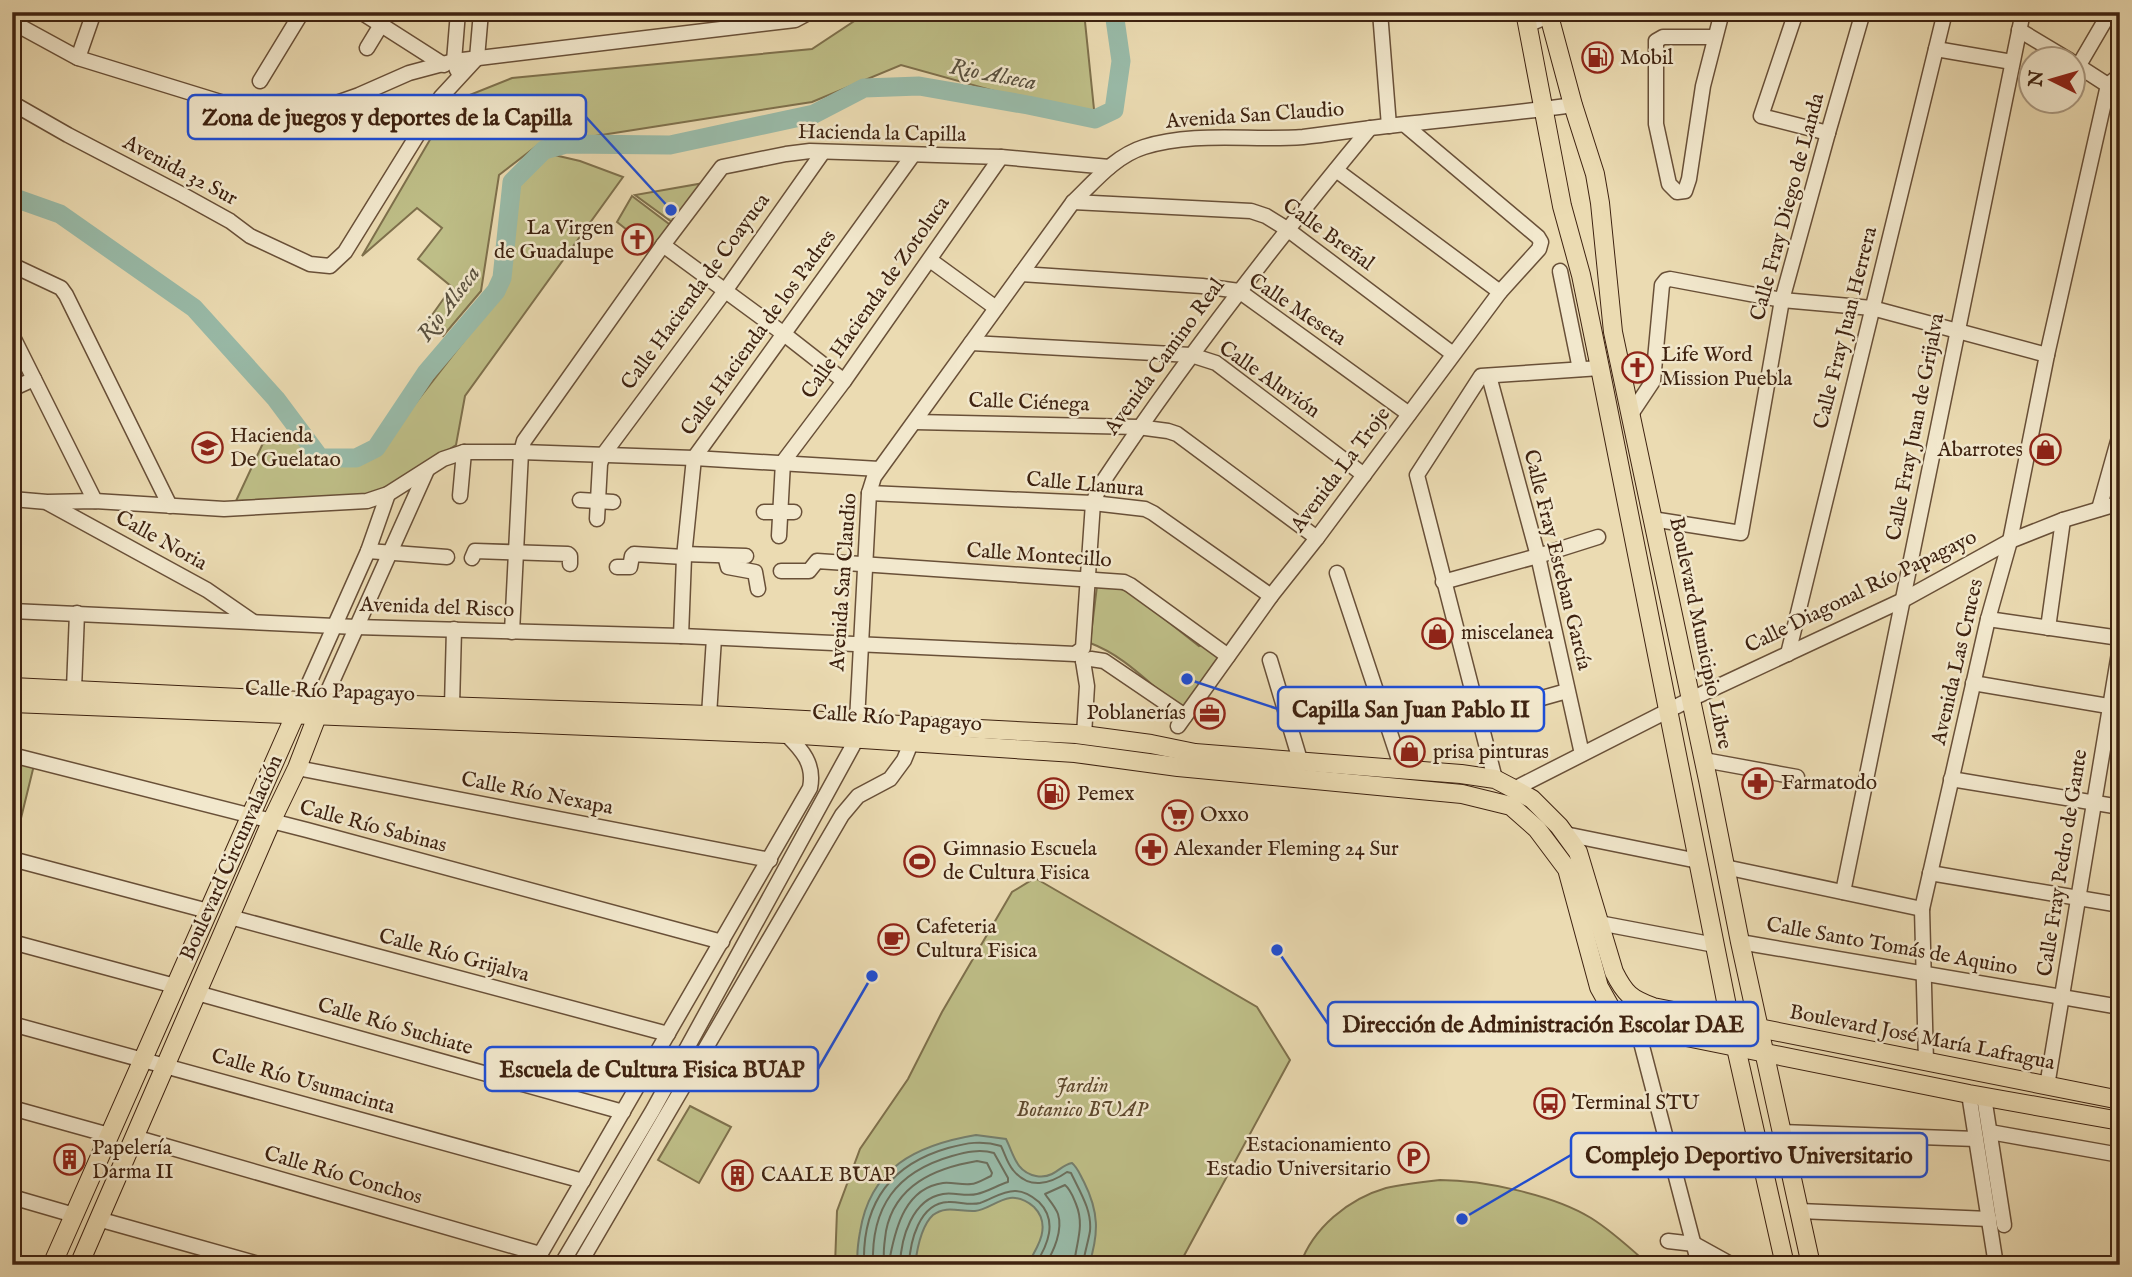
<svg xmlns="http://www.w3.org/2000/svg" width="2132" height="1277" viewBox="0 0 2132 1277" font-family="'IM FELL English',serif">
  <rect width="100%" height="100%" fill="#ebdbb2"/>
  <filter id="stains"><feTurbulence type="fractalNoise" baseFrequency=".00286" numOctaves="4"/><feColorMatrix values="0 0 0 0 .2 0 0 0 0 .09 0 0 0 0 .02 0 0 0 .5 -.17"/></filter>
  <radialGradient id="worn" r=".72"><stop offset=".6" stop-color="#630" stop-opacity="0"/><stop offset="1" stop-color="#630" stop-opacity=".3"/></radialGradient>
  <g fill="#bebe87" stroke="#7e704c" stroke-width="2">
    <path d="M868,12H1084L1095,119L901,65L812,102L538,145L499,175L481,291L443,336L427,322L452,287L418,259L442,228L417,208L362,256L452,102L512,78L812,49Z"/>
    <path d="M550,154L580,161L623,177L465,396L456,445L380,494L236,501L264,441L295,437L316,461L372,459L502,292L520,181Z"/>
    <path d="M704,183L676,225L635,195Z"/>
    <path d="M632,196L673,227L655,252L617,222Z"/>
    <path d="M1097,586L1119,588L1133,594L1199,646L1204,644L1224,659L1186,712C1153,689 1128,657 1090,643Z"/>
    <path d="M12,760L34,765L13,851H12Z"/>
    <path d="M1035,878L1257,1007L1290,1060L1179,1265H835L837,1211L860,1149L908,1079L942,1012L1012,892Z"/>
    <path d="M690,1106L731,1127L699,1183L658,1160Z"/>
    <path d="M1440,1180C1483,1180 1554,1195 1591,1218C1612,1231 1630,1248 1649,1265H1300C1313,1228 1348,1199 1386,1188C1404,1184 1422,1182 1440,1180Z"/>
  </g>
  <path fill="#99bba9" stroke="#757e6c" stroke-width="2" d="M976,1135L1006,1139C1014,1155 1016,1172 1036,1176C1041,1177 1048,1176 1052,1174C1060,1170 1063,1165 1072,1163C1078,1168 1080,1175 1084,1182C1099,1212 1099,1233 1089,1265H1027C1038,1247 1052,1225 1034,1207C1027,1201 1019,1197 1010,1198C997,1200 987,1210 975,1211C960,1212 946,1205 933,1215C921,1226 917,1249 915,1265H858C856,1254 858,1243 860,1232C870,1168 916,1145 976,1135Z"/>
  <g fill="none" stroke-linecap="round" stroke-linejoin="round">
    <g stroke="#6c6e5c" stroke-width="2">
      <path d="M977,1161L987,1163L992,1173L991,1176C984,1179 977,1184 971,1184C961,1185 952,1182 943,1183C906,1188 896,1226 890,1257L884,1258C883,1249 885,1240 886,1231C895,1185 935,1168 977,1161Z"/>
      <path d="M864,1265C862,1204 889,1165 948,1148C966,1143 982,1140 1001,1146C1005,1154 1007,1163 1013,1170C1029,1190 1050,1184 1067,1172L1071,1173C1080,1192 1092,1210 1090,1231C1088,1243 1084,1254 1083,1265"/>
      <path d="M873,1265C871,1207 896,1172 952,1156C966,1152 980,1149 994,1153L1008,1178V1182C998,1185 987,1192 977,1194C966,1197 954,1192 943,1194C912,1199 901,1238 900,1265"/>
      <path d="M909,1265C910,1242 919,1203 948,1202C958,1201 969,1206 980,1203C992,1199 1002,1191 1015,1191C1024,1191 1032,1196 1039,1202C1058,1221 1048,1245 1035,1265"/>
      <path d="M1045,1265C1054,1251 1063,1230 1058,1214C1055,1206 1049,1200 1045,1194L1065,1185C1071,1190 1073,1197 1076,1204C1085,1226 1076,1243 1074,1265"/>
    </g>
    <path stroke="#99bba9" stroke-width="19" d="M12,197L60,214L194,308L276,399L320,458H356L376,448L426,373L496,291L502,278L512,182L544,150L566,144L670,145L814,114L864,88L919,86L1028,105L1095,119L1114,110L1121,61L1114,12"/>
    <defs>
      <g id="minor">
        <path d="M361,12L444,65"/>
        <path d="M1380,12L1389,126"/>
        <path d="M1796,12L1761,116L1828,133"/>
        <path d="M12,22L78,58L237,107L274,114L291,115L308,113L359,95L409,73L454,61L795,20L810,12"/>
        <path d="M1527,25L1558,12"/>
        <path d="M2019,30L2069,60"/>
        <path d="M1715,37H1663L1656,41V124L1669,184L1677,192L1685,191L1689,179L1703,86L1722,12"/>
        <path d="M367,48L381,25"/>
        <path d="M1936,49L2012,62"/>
        <path d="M78,58L94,12"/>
        <path d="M477,58L481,12"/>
        <path d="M2072,62L2120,93"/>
        <path d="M2079,65L2110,12"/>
        <path d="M457,70L454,61L458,12"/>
        <path d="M260,81L302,12"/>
        <path d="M12,103L68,135L183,195L230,221L250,236L310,264L330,266L345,252L441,97L477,58"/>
        <path d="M1336,170L1500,292"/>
        <path d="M1073,202L1251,211L1266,216L1287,229L1453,354"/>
        <path d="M663,245L784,334L844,381"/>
        <path d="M930,260L996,308"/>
        <path d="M12,265L61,288L66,295L170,506"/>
        <path d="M1560,271L1580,369"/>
        <path d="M1021,274L1202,286L1239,291L1409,414"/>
        <path d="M12,335L95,501"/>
        <path d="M971,343L1191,355L1216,363L1364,475"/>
        <path d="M1489,376L1538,556L1582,754"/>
        <path d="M12,389L34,379"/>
        <path d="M1631,414L1653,381L1662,285L1666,280L1670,279L1782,300L1872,308L2047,355"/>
        <path d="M915,422L1138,427L1168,431L1177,434L1317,538"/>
        <path d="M869,493L1093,503L1145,509L1153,513L1271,596"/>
        <path d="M460,496L464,452"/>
        <path d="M12,499L47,502L95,501L224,509L367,501L388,494L443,459L464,452H521L694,458L879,469"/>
        <path d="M580,500L613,502"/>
        <path d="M48,503L207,590L252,621"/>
        <path d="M2099,509L2120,434"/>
        <path d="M764,512H794"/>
        <path d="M597,519L600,464L603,455L725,291L823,152"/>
        <path d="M1652,519L1741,533L1782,300L1828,133L1863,12"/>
        <path d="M779,536L783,462L844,381L1001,157"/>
        <path d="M368,551L447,557"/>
        <path d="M684,554L746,556"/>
        <path d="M725,556L728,567L755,572L758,589"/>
        <path d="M472,558L475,551L568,554L570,556V564"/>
        <path d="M617,567H630L632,556L634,554L684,557"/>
        <path d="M781,571H809L817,561L1124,582L1130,585L1228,656"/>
        <path d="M1337,573L1402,769"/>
        <path d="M1443,582L1538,556L1598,537"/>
        <path d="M12,611L356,627L681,636L1075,654L1083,648L1093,503L1100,486C1183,361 1274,244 1370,128"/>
        <path d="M1988,619L2120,638"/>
        <path d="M2048,628L2063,520"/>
        <path d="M512,632L521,452L524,441L663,245L722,167L786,154L810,151L1001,157L1109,167"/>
        <path d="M681,636L684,557L694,458L913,155"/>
        <path d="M1788,654L1945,12"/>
        <path d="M1270,660L1300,760"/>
        <path d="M1083,661L1091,659L1104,661L1185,716"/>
        <path d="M1083,661L1087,686L1084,735"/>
        <path d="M1973,683L2120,708"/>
        <path d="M74,689L77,613"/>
        <path d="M301,701L368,551L388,494"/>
        <path d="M323,702L427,470"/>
        <path d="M452,706L454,629"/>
        <path d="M709,715L714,638"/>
        <path d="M1478,716L1567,691"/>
        <path d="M1178,726L1271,596L1317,538L1500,292L1539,249L1541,242L1538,237L1405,125"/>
        <path d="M12,755L307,830L722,942"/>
        <path d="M1704,760L1797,777"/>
        <path d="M297,768L770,860"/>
        <path d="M1495,779L1417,475L1481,376L1600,368"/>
        <path d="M1951,779L2120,807"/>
        <path d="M1514,789L1691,699L1903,600L2010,541L2063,520L2120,503"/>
        <path d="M1565,834L1698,861"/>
        <path d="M12,859L208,911"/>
        <path d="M1725,867L1922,909"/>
        <path d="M1930,873L2120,905"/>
        <path d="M1843,892L2023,12"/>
        <path d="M230,917L668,1034"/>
        <path d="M1599,923L1715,945"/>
        <path d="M12,942L175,986"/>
        <path d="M1740,942L2120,1007"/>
        <path d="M197,993L623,1112"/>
        <path d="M12,1024L583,1181"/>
        <path d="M1637,1027L1699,1265"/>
        <path d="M1926,1062L1922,909L1988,619L2010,541L2047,355L2108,85L2120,75"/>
        <path d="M2047,1086L2120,647"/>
        <path d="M1969,1094L1996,1265"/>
        <path d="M1984,1097L2004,1225"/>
        <path d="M12,1108L109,1135"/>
        <path d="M1781,1132L1976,1139"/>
        <path d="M1990,1132L2120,1155"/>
        <path d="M134,1137L540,1254"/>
        <path d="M12,1197L74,1215"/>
        <path d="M1799,1211L1989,1219"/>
        <path d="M98,1219L262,1265"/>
        <path d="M1668,1241L1694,1244L1732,1265"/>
        <path d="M534,1265L810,788C815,764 802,750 786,734"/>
        <path d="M561,1265L653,1110L856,740L869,493L874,477L1073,202C1094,182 1115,156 1144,147C1195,131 1250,141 1303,137C1331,134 1359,129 1387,126C1449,119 1511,114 1573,105"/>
        <path d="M579,1265L842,815L858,796L890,779L904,760L911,743"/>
      </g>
      <g id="major">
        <path d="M1525,12L1562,206L1581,275L1600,368L1730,1021L1785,1265"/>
        <path d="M1548,12L1573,105L1595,174L1600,203L1613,332L1708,780L1740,942L1811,1265"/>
        <path d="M12,687L323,702L709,715L1076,734L1151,744L1195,753L1461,774L1495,779L1514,789L1532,799L1559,826L1578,852L1614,972C1625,994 1631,999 1653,1007L2120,1100"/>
        <path d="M12,703L786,734L1075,753L1178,767L1462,794L1511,806L1537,829L1567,869L1599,987L1613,1012L1637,1027L1969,1094L2120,1121"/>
        <path d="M52,1265L300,704"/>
        <path d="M79,1265L271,822L297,768L321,706"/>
      </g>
    </defs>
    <use href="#minor" stroke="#695038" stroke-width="17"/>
    <use href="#major" stroke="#3e2210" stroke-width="20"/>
    <use href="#minor" stroke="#f2e8cd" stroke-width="14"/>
    <use href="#major" stroke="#ebdbb2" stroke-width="18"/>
  </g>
  <defs>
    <symbol id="fuel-ring" viewBox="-11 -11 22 22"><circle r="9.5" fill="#f2e8cd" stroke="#8f2418" stroke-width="1.5"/><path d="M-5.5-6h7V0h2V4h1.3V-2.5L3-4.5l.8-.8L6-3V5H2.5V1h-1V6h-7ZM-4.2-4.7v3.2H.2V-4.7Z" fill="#8f2418"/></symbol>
    <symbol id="church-ring" viewBox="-11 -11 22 22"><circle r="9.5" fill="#f2e8cd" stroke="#8f2418" stroke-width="1.5"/><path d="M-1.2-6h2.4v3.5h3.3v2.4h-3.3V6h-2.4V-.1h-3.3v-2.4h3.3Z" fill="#8f2418"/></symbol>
    <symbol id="school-ring" viewBox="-11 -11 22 22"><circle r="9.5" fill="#f2e8cd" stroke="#8f2418" stroke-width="1.5"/><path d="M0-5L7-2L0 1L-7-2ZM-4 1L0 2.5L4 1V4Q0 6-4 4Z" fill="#8f2418"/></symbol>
    <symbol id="shop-ring" viewBox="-11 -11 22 22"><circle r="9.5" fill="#f2e8cd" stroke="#8f2418" stroke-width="1.5"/><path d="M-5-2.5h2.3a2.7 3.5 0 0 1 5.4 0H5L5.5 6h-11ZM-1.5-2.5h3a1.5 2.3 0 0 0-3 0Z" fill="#8f2418"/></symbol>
    <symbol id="office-ring" viewBox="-11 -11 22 22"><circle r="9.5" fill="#f2e8cd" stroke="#8f2418" stroke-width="1.5"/><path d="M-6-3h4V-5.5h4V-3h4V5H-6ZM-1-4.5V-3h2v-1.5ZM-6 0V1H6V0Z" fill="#8f2418"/></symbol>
    <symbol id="pharmacy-ring" viewBox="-11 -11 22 22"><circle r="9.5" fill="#f2e8cd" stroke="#8f2418" stroke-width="1.5"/><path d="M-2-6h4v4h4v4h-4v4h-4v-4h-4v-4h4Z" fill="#8f2418"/></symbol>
    <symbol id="supermarket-ring" viewBox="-11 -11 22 22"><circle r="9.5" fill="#f2e8cd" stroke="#8f2418" stroke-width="1.5"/><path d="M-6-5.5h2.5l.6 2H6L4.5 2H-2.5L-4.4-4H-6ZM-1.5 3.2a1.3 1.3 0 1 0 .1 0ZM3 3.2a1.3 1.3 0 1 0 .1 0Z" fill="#8f2418"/></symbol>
    <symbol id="stadium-ring" viewBox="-11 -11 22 22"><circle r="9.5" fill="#f2e8cd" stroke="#8f2418" stroke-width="1.5"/><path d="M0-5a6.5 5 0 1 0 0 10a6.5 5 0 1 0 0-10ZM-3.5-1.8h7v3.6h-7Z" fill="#8f2418"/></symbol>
    <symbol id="cafe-ring" viewBox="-11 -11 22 22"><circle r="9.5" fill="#f2e8cd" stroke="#8f2418" stroke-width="1.5"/><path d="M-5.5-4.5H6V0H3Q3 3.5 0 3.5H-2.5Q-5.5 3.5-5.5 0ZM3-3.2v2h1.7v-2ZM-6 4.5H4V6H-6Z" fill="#8f2418"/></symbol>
    <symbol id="bus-ring" viewBox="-11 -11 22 22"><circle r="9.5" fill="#f2e8cd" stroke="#8f2418" stroke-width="1.5"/><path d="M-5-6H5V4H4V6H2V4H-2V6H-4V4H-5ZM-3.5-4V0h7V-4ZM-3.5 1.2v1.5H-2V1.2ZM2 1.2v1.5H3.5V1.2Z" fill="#8f2418"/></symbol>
    <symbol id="parking-ring" viewBox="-11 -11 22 22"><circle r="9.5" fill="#f2e8cd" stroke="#8f2418" stroke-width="1.5"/><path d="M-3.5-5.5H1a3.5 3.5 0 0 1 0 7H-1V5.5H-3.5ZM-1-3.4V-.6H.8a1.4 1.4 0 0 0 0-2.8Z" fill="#8f2418"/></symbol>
    <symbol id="building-ring" viewBox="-11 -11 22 22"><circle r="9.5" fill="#f2e8cd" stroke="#8f2418" stroke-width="1.5"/><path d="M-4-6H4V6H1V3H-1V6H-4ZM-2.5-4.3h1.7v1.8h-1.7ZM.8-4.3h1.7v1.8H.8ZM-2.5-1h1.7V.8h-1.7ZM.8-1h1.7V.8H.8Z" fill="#8f2418"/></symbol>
  </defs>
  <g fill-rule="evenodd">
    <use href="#fuel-ring" x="1580" y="40" width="35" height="35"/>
    <use href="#church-ring" x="620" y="222" width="35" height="35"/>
    <use href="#church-ring" x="1620" y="350" width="35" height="35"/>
    <use href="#school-ring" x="190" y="430" width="35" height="35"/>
    <use href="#shop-ring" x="2028" y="432" width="35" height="35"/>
    <use href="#shop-ring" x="1420" y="616" width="35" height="35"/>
    <use href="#office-ring" x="1192" y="696" width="35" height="35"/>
    <use href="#shop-ring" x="1392" y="734" width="35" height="35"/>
    <use href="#pharmacy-ring" x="1740" y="766" width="35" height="35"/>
    <use href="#fuel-ring" x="1036" y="776" width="35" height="35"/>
    <use href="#supermarket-ring" x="1160" y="798" width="35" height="35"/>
    <use href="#pharmacy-ring" x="1134" y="832" width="35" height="35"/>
    <use href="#stadium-ring" x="902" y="844" width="35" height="35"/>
    <use href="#cafe-ring" x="876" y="922" width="35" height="35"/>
    <use href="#bus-ring" x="1532" y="1086" width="35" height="35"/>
    <use href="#parking-ring" x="1396" y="1140" width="35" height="35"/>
    <use href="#building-ring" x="52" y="1142" width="35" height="35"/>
    <use href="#building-ring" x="720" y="1158" width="35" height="35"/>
  </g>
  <g text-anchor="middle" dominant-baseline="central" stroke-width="5" stroke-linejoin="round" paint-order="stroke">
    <g font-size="21" fill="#3e2210" stroke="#f2e8cd" text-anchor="start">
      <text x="1620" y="58">Mobil</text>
      <text x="614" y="228" text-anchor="end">La Virgen<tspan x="614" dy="24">de Guadalupe</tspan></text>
      <text x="1661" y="355">Life Word<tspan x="1661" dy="24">Mission Puebla</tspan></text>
      <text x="230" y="436">Hacienda<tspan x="230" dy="24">De Guelatao</tspan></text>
      <text x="2023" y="450" text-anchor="end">Abarrotes</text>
      <text x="1461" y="633">miscelanea</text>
      <text x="1186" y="713" text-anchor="end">Poblanerías</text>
      <text x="1433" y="752">prisa pinturas</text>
      <text x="1781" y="783">Farmatodo</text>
      <text x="1077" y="794">Pemex</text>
      <text x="1200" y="815">Oxxo</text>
      <text x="943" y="849">Gimnasio Escuela<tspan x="943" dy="24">de Cultura Fisica</tspan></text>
      <text x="1174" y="849">Alexander Fleming 24 Sur</text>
      <text x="916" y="927">Cafeteria<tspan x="916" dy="24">Cultura Fisica</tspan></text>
      <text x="1572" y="1103">Terminal STU</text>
      <text x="1391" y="1145" text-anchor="end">Estacionamiento<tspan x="1391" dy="24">Estadio Universitario</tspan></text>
      <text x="92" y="1148">Papelería<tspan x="92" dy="24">Darma II</tspan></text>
      <text x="761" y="1175">CAALE BUAP</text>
    </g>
    <g font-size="21" fill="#3e2210" stroke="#f2e8cd">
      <text transform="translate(1255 116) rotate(-4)">Avenida San Claudio</text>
      <text transform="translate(882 134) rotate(1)">Hacienda la Capilla</text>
      <text transform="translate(180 171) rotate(28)">Avenida 32 Sur</text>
      <text transform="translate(1788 207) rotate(-75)">Calle Fray Diego de Landa</text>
      <text transform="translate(1328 235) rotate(36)">Calle Breñal</text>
      <text transform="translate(696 292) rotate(-54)">Calle Hacienda de Coayuca</text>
      <text transform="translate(876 298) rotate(-55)">Calle Hacienda de Zotoluca</text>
      <text transform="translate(1297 310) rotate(34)">Calle Meseta</text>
      <text transform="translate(1846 328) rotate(-76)">Calle Fray Juan Herrera</text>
      <text transform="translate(759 333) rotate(-54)">Calle Hacienda de los Padres</text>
      <text transform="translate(1165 357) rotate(-54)">Avenida Camino Real</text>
      <text transform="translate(1269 380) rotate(35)">Calle Aluvión</text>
      <text transform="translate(1029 403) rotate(2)">Calle Ciénega</text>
      <text transform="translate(1916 427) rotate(-79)">Calle Fray Juan de Grijalva</text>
      <text transform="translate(1341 470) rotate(-53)">Avenida La Troje</text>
      <text transform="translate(1085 485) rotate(5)">Calle Llanura</text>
      <text transform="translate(161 541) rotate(29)">Calle Noria</text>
      <text transform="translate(1039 556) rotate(4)">Calle Montecillo</text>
      <text transform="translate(1557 560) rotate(76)">Calle Fray Esteban García</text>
      <text transform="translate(844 582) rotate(-86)">Avenida San Claudio</text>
      <text transform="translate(1861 592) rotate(-26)">Calle Diagonal Río Papagayo</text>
      <text transform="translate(437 608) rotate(2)">Avenida del Risco</text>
      <text transform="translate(1700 633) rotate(78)">Boulevard Municipio Libre</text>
      <text transform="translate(1958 662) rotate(-77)">Avenida Las Cruces</text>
      <text transform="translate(330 692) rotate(2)">Calle Río Papagayo</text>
      <text transform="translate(897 719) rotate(4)">Calle Río Papagayo</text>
      <text transform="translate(537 794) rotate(11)">Calle Río Nexapa</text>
      <text transform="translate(373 827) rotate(15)">Calle Río Sabinas</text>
      <text transform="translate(232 858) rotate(-66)">Boulevard Circunvalación</text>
      <text transform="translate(2063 863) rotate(-81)">Calle Fray Pedro de Gante</text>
      <text transform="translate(1892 947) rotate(10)">Calle Santo Tomás de Aquino</text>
      <text transform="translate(454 956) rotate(15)">Calle Río Grijalva</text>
      <text transform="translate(395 1027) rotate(16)">Calle Río Suchiate</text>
      <text transform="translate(1922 1038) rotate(11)">Boulevard José María Lafragua</text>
      <text transform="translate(303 1082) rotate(16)">Calle Río Usumacinta</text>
      <text transform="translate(343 1176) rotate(16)">Calle Río Conchos</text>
    </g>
    <g font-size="21" font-style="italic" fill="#5e492e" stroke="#f2e8cd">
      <text x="1082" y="1086">Jardin<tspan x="1082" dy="24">Botanico BUAP</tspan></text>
    </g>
    <g font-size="23" font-style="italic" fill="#59503e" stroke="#f2e8cd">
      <text transform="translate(993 75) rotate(11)">Rio Alseca</text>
      <text transform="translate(449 304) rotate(-53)">Rio Alseca</text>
    </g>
  </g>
  <path fill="none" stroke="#1d4ed8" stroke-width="2.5" d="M671 210L586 117M1187 679L1278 709M1277 950L1328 1024M872 976L818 1069M1462 1219L1571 1155"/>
  <g fill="#1d4ed8" stroke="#f2e8cd" stroke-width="2.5">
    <circle cx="671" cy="210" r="7"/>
    <circle cx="1187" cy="679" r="7"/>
    <circle cx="1277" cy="950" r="7"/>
    <circle cx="872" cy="976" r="7"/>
    <circle cx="1462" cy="1219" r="7"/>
  </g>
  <g fill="#f2e8cd" stroke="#1d4ed8" stroke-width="2.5">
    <rect x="188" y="95" width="398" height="44" rx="7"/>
    <rect x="1278" y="687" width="266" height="44" rx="7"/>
    <rect x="1328" y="1002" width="430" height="44" rx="7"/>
    <rect x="485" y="1047" width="333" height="44" rx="7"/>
    <rect x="1571" y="1133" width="356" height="44" rx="7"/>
  </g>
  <g font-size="23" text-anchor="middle" font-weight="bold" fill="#3e2210">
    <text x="387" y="125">Zona de juegos y deportes de la Capilla</text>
    <text x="1411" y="717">Capilla San Juan Pablo II</text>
    <text x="1543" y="1032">Dirección de Administración Escolar DAE</text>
    <text x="652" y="1077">Escuela de Cultura Fisica BUAP</text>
    <text x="1749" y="1163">Complejo Deportivo Universitario</text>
  </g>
  <rect width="2132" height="1277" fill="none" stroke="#ebdbb2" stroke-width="42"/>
  <rect x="14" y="14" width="2104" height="1249" fill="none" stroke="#3e2210" stroke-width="3.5"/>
  <rect x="21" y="21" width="2090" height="1235" fill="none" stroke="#3e2210" stroke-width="2"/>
  <g transform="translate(2052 80) rotate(275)"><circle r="33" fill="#f2e8cd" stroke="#aa9981" stroke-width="2"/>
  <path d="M0-5L12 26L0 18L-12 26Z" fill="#8f2418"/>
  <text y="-10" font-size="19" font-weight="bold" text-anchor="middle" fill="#3e2210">N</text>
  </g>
  <rect width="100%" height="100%" filter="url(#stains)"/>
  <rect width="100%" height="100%" fill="url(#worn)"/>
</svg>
